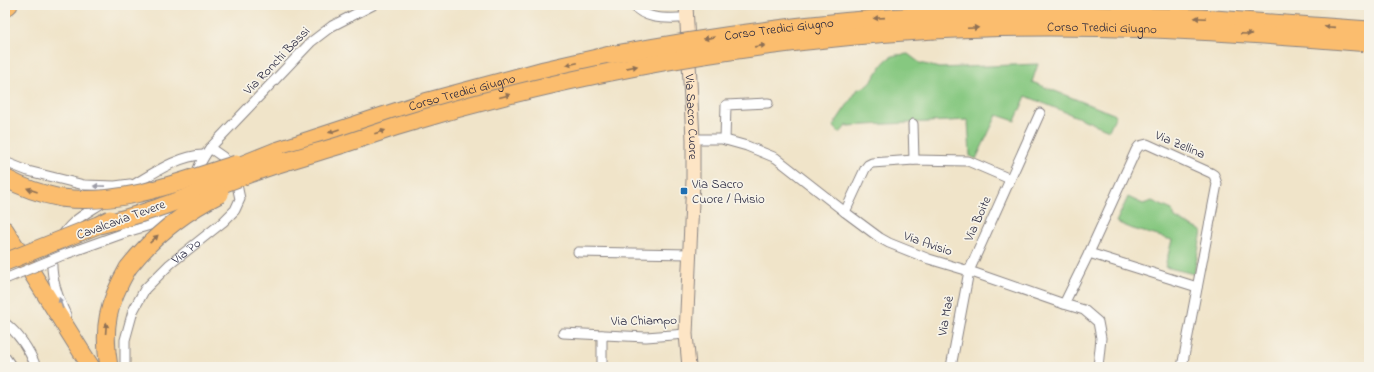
<svg xmlns="http://www.w3.org/2000/svg" width="1374" height="372" viewBox="0 0 1374 372" font-family="'Indie Flower',sans-serif">
  <rect width="100%" height="100%" fill="#f7f3e8"/>
  <filter id="ink" filterUnits="userSpaceOnUse"><feTurbulence type="fractalNoise" baseFrequency=".025" numOctaves="2"/><feDisplacementMap in="SourceGraphic" scale="8" xChannelSelector="R" yChannelSelector="G"/><feConvolveMatrix kernelMatrix="1 2 1 2 8 2 1 2 1" color-interpolation-filters="sRGB"/></filter>
  <filter id="wash" filterUnits="userSpaceOnUse"><feTurbulence type="fractalNoise" baseFrequency=".012" numOctaves="4" result="noise"/><feDisplacementMap in="SourceGraphic" scale="16" xChannelSelector="R" yChannelSelector="G"/><feGaussianBlur stdDeviation="0.9" result="paint"/><feColorMatrix in="noise" values="0 0 0 0 0 0 0 0 0 0 0 0 0 0 0 0 0 1.4 0 .05"/><feComposite in="paint" operator="in"/></filter>
  <g filter="url(#wash)">
    <rect width="100%" height="100%" fill="#f0e4c9"/>
    <g fill="#86c880" stroke="#54755e">
      <path d="M908,54L920,63L939,68L1038,64L1032,82L1116,115L1109,130L1026,96L1015,121L997,115L976,159L970,156L968,120L846,126L840,133L833,126L858,89C877,86 876,63 893,56C897,54 904,55 908,54Z"/>
      <path d="M1128,197L1143,204L1152,201L1172,210L1175,218L1202,231L1194,274L1165,267L1172,240L1133,229L1116,222Z"/>
    </g>
  </g>
  <g filter="url(#ink)">
    <g fill="none" stroke-linecap="round" stroke-linejoin="round">
      <path stroke="#c7bdad" stroke-width="17" stroke-dasharray="17 8" stroke-linecap="butt" d="M6,251L23,277"/>
      <defs>
        <g id="street">
          <path d="M633,5C647,21 667,18 686,18"/>
          <path d="M913,124L914,160"/>
          <path d="M693,139H722L747,146L776,158L845,212L880,238L889,243L929,259L969,271L1064,304L1084,310L1098,322L1101,338L1098,367"/>
          <path d="M725,140L726,105L768,103"/>
          <path d="M5,162L28,171L84,185L115,186L130,184"/>
          <path d="M195,178C198,167 203,157 210,148L311,42L332,26L373,5"/>
          <path d="M121,192C145,179 178,154 205,155"/>
          <path d="M845,212L865,169L868,165L872,163L914,160L968,161L1010,179"/>
          <path d="M130,231L147,226L177,213"/>
          <path d="M578,252L689,254"/>
          <path d="M1089,253L1197,287"/>
          <path d="M1064,304L1089,253L1136,150L1139,146L1147,144L1211,173L1214,175L1217,184L1182,367"/>
          <path d="M66,315C59,300 51,279 52,261C52,248 64,231 74,222C83,214 95,208 105,201"/>
          <path d="M5,323C20,335 29,349 36,367"/>
          <path d="M563,333L646,337L686,334"/>
          <path d="M5,357L12,367"/>
          <path id="s1" d="M125,367V340L133,311L145,289L170,264L223,222L235,210L240,199L236,180L223,157L210,148"/>
          <path d="M602,367V335"/>
          <path d="M951,367L969,271L1040,113"/>
        </g>
        <g id="secondary">
          <path id="s2" d="M686,5L693,139V180L686,334L689,367"/>
        </g>
        <g id="highway">
          <path d="M5,8L9,5"/>
          <path d="M932,15L1025,14L1200,18L1369,30"/>
          <path id="s3" d="M934,30C1079,22 1224,31 1369,43"/>
          <path id="s4" d="M276,151L425,102L544,70L610,55"/>
          <path d="M5,178C23,188 41,194 61,198"/>
          <path d="M5,230L91,367"/>
          <path d="M109,367C102,327 108,303 128,268"/>
        </g>
      </defs>
      <use href="#street" stroke="#898382" stroke-width="11"/>
      <use href="#secondary" stroke="#898382" stroke-width="15"/>
      <use href="#highway" stroke="#898382" stroke-width="19"/>
      <use href="#street" stroke="#fff" stroke-width="9"/>
      <use href="#secondary" stroke="#fde5c5" stroke-width="13"/>
      <use href="#highway" stroke="#fbbd6e" stroke-width="17"/>
      <defs>
        <path id="street-bridge" d="M5,279L63,255L130,231"/>
        <g id="highway-bridge">
          <path id="s5" d="M610,55C717,35 824,21 932,15"/>
          <path d="M226,171L276,151"/>
          <path d="M61,198C122,206 178,182 236,164"/>
          <path d="M99,225C156,212 209,188 263,169C289,160 315,153 341,145C359,139 377,133 395,127C573,72 748,41 934,30"/>
          <path d="M5,262L98,225L110,219"/>
          <path d="M128,268C153,236 184,212 220,194"/>
        </g>
      </defs>
      <use href="#street-bridge" stroke="#898382" stroke-width="11" stroke-linecap="butt"/>
      <use href="#highway-bridge" stroke="#898382" stroke-width="19" stroke-linecap="butt"/>
      <use href="#street-bridge" stroke="#fff" stroke-width="9"/>
      <use href="#highway-bridge" stroke="#fbbd6e" stroke-width="17"/>
    </g>
    <defs><path id="oneway-solid" d="M-6-.8H1V-3.2L6.5 0L1 3.2V.8H-6Z"/></defs>
    <g fill="#8e7054">
      <use href="#oneway-solid" transform="translate(879 18) rotate(176)"/>
      <use href="#oneway-solid" transform="translate(1200 18) rotate(-177)"/>
      <use href="#oneway-solid" transform="translate(1330 27) rotate(-176)"/>
      <use href="#oneway-solid" transform="translate(973 28) rotate(-3)"/>
      <use href="#oneway-solid" transform="translate(1246 34) rotate(3)"/>
      <use href="#oneway-solid" transform="translate(709 38) rotate(171)"/>
      <use href="#oneway-solid" transform="translate(760 46) rotate(-8)"/>
      <use href="#oneway-solid" transform="translate(572 64) rotate(168)"/>
      <use href="#oneway-solid" transform="translate(632 67) rotate(-11)"/>
      <use href="#oneway-solid" transform="translate(505 96) rotate(-15)"/>
      <use href="#oneway-solid" transform="translate(334 131) rotate(161)"/>
      <use href="#oneway-solid" transform="translate(380 132) rotate(-18)"/>
      <use href="#oneway-solid" transform="translate(32 190) rotate(-160)"/>
      <use href="#oneway-solid" transform="translate(154 239) rotate(-43)"/>
      <use href="#oneway-solid" transform="translate(106 328) rotate(-86)"/>
    </g>
    <g fill="#9c9ca7">
      <use href="#oneway-solid" transform="translate(99 186) rotate(-179)"/>
      <use href="#oneway-solid" transform="translate(61 303) rotate(-109)"/>
    </g>
  </g>
  <rect fill="#1f6fb2" stroke="#f7f3e8" stroke-width="1.5" x="680" y="187" width="8" height="8" rx="2"/>
  <g text-anchor="middle" dominant-baseline="central" stroke-width="3.5" stroke-linejoin="round" paint-order="stroke">
    <g font-size="13" fill="#22223b" stroke="#f7f3e8">
      <text stroke="none"><textPath href="#s3" startOffset="168">Corso Tredici Giugno</textPath></text>
      <text stroke="none"><textPath href="#s5" startOffset="171">Corso Tredici Giugno</textPath></text>
      <text transform="translate(277 61) rotate(-46)">Via Ronchi Bassi</text>
      <text stroke="none"><textPath href="#s4" startOffset="195">Corso Tredici Giugno</textPath></text>
      <text stroke="none"><textPath href="#s2" startOffset="112">Via Sacro Cuore</textPath></text>
      <text transform="translate(1180 145) rotate(23)">Via Zellina</text>
      <text transform="translate(978 219) rotate(-66)">Via Boite</text>
      <text transform="translate(121 220) rotate(-20)">Cavalcavia Tevere</text>
      <text transform="translate(928 244) rotate(19)">Via Avisio</text>
      <text stroke="none"><textPath href="#s1" startOffset="138">Via Po</textPath></text>
      <text transform="translate(946 316) rotate(-80)">Via Maè</text>
      <text transform="translate(644 321) rotate(-1)">Via Chiampo</text>
    </g>
    <g font-size="13" fill="#22223b" stroke="#f7f3e8" text-anchor="start">
      <text x="692" y="184">Via Sacro<tspan x="692" dy="15">Cuore / Avisio</tspan></text>
    </g>
  </g>
  <rect width="1374" height="372" fill="none" stroke="#f7f3e8" stroke-width="20"/>
</svg>
